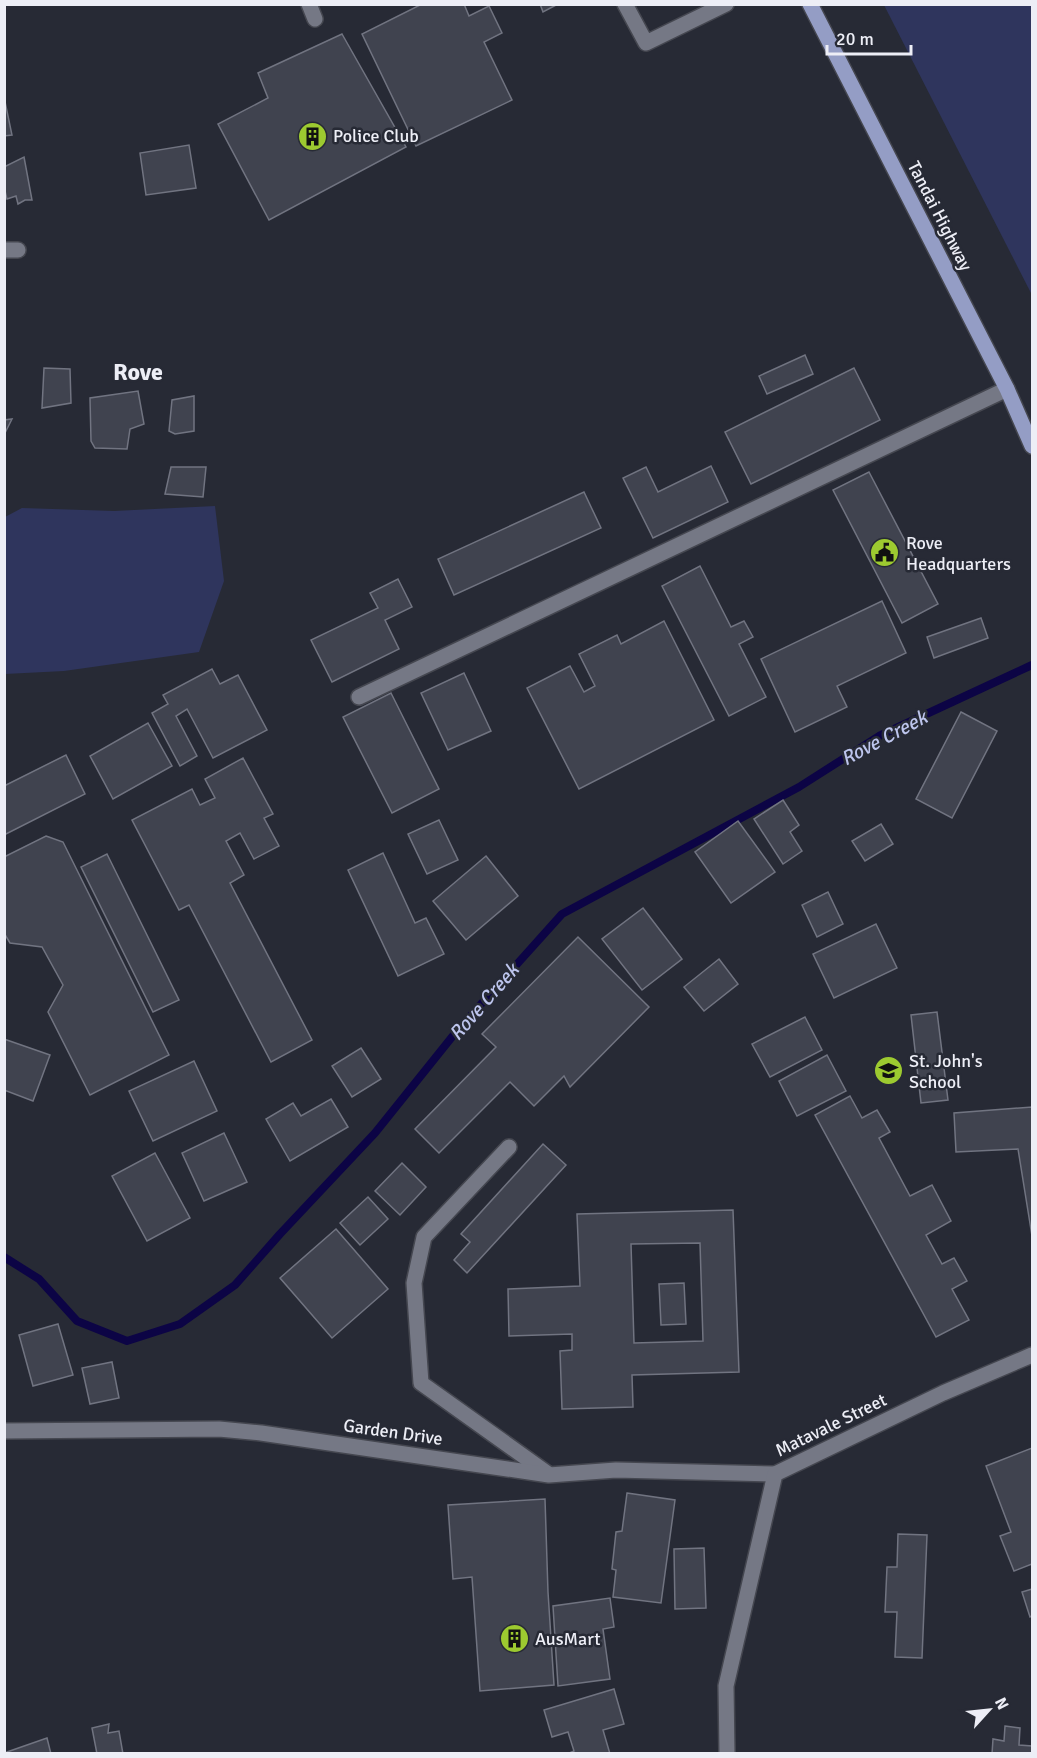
<svg xmlns="http://www.w3.org/2000/svg" width="1037" height="1758" viewBox="0 0 1037 1758" font-family="Signika,sans-serif">
  <rect width="100%" height="100%" fill="#272a35"/>
  <g fill="#2f355d">
    <path d="M884,5H1032V295Z"/>
    <path d="M215,506L224,581L199,652L64,671L5,674V517L22,508L114,511Z"/>
  </g>
  <g fill="none" stroke-linecap="round" stroke-linejoin="round">
    <path stroke="#0c0445" stroke-width="8" d="M4,1257L39,1279L77,1321L127,1341L180,1324L235,1285L280,1234L375,1133L456,1032L562,914L799,787L879,736L1032,665"/>
  </g>
  <g fill="#40434f" stroke="#717481" stroke-width="1.5" fill-rule="evenodd">
    <path d="M422,4H464L469,16L489,6L502,33L484,42L512,100L416,146L362,34Z"/>
    <path d="M540,4H558L543,12Z"/>
    <path d="M342,34L406,147L269,220L218,124L268,98L258,73Z"/>
    <path d="M4,97L12,135L4,136Z"/>
    <path d="M189,145L196,188L146,195L140,153Z"/>
    <path d="M24,157L32,200H25L18,204L16,196L7,199L4,187V167Z"/>
    <path d="M805,355L813,374L767,394L759,376Z"/>
    <path d="M44,368L70,369L71,403L42,408Z"/>
    <path d="M854,368L880,420L751,484L725,432Z"/>
    <path d="M138,391L144,424L130,429L127,449L95,448L91,441L90,398Z"/>
    <path d="M194,396V431L175,434L169,431L172,400Z"/>
    <path d="M12,419L4,435V420Z"/>
    <path d="M711,466L728,502L653,538L623,478L646,467L658,492Z"/>
    <path d="M171,467H206L203,497L165,494Z"/>
    <path d="M869,472L938,604L902,623L833,490Z"/>
    <path d="M584,492L601,528L454,595L438,559Z"/>
    <path d="M700,566L731,627L744,621L753,637L739,644L766,697L729,716L662,586Z"/>
    <path d="M398,579L412,607L385,620L399,649L332,682L311,640L378,608L370,593Z"/>
    <path d="M882,601L906,653L837,686L847,707L795,732L761,659Z"/>
    <path d="M981,618L988,638L934,658L927,637Z"/>
    <path d="M664,621L714,720L579,789L527,688L570,666L584,692L595,686L579,654L617,635L621,644Z"/>
    <path d="M212,669L220,684L238,675L267,730L213,758L187,709L176,716L197,756L180,766L152,713L168,704L163,695Z"/>
    <path d="M464,673L491,731L448,750L421,693Z"/>
    <path d="M391,693L439,789L392,813L343,717Z"/>
    <path d="M961,712L997,731L952,818L916,799Z"/>
    <path d="M148,723L172,766L113,799L90,756Z"/>
    <path d="M66,755L85,794L4,835V786Z"/>
    <path d="M243,758L273,814L264,818L279,846L254,859L240,833L226,841L244,875L230,883L312,1040L271,1062L189,905L179,910L132,820L192,789L200,805L215,798L205,779Z"/>
    <path d="M783,800L799,825L790,832L802,851L783,864L754,819Z"/>
    <path d="M439,820L458,860L427,874L408,834Z"/>
    <path d="M738,821L775,872L731,903L695,852Z"/>
    <path d="M881,824L893,844L865,861L852,841Z"/>
    <path d="M46,836L63,842L169,1055L90,1095L48,1012L63,985L42,947L10,943L4,933V857Z"/>
    <path d="M383,853L415,923L426,918L444,954L398,976L348,870Z"/>
    <path d="M107,854L179,1000L153,1012L81,867Z"/>
    <path d="M486,856L518,896L466,940L433,901Z"/>
    <path d="M828,892L843,924L817,937L802,905Z"/>
    <path d="M643,908L682,959L642,990L602,939Z"/>
    <path d="M876,924L897,968L834,998L813,954Z"/>
    <path d="M578,937L649,1007L570,1087L564,1076L534,1106L510,1082L439,1153L415,1129L496,1047L482,1034Z"/>
    <path d="M719,959L738,984L704,1011L684,987Z"/>
    <path d="M937,1012L948,1100L921,1103L911,1015Z"/>
    <path d="M805,1017L822,1050L770,1077L752,1044Z"/>
    <path d="M4,1039L50,1055L33,1101L4,1090Z"/>
    <path d="M361,1048L381,1079L352,1097L332,1066Z"/>
    <path d="M827,1055L846,1091L797,1116L779,1081Z"/>
    <path d="M194,1061L217,1111L153,1141L129,1091Z"/>
    <path d="M850,1096L862,1118L877,1110L890,1132L879,1138L910,1196L932,1185L951,1221L926,1235L942,1264L954,1258L967,1281L952,1289L969,1320L936,1337L815,1115Z"/>
    <path d="M331,1099L348,1127L290,1161L266,1119L293,1103L301,1116Z"/>
    <path d="M1032,1107V1236L1018,1149L956,1152L954,1113Z"/>
    <path d="M224,1133L247,1182L204,1201L182,1153Z"/>
    <path d="M543,1144L566,1165L467,1273L454,1260L470,1242L461,1234Z"/>
    <path d="M155,1153L190,1218L147,1241L112,1176Z"/>
    <path d="M402,1163L426,1187L400,1215L375,1191Z"/>
    <path d="M368,1197L388,1219L360,1245L340,1223Z"/>
    <path d="M733,1210L739,1372L632,1375L633,1407L562,1409L560,1351L572,1350V1334L509,1336L508,1289L580,1286L577,1214ZM700,1243L703,1341L634,1343L631,1244Z"/>
    <path d="M336,1229L388,1289L332,1338L280,1278Z"/>
    <path d="M684,1283L686,1324L661,1325L659,1284Z"/>
    <path d="M58,1324L73,1375L33,1386L19,1335Z"/>
    <path d="M112,1362L119,1398L90,1404L82,1368Z"/>
    <path d="M1032,1448V1564L1014,1571L1000,1536L1011,1532L986,1466Z"/>
    <path d="M627,1493L675,1500L661,1603L613,1597L616,1570L612,1569L616,1532L622,1531Z"/>
    <path d="M545,1499L548,1592L554,1685L480,1691L472,1577L453,1579L448,1505Z"/>
    <path d="M898,1534L927,1535L922,1658L895,1657L897,1612H885L887,1567H897Z"/>
    <path d="M704,1548L706,1608L675,1609L674,1549Z"/>
    <path d="M1032,1589V1616L1030,1617L1022,1592Z"/>
    <path d="M610,1598L614,1627L603,1629L610,1679L558,1686L553,1606Z"/>
    <path d="M614,1689L624,1724L603,1730L610,1754H567L574,1751L568,1732L552,1737L544,1710Z"/>
    <path d="M109,1724L108,1733L119,1731L123,1754H97L92,1728Z"/>
    <path d="M1005,1726L1020,1728L1019,1745L1032,1746V1754H992L993,1739L1004,1741Z"/>
    <path d="M47,1738L51,1754H8L7,1752Z"/>
  </g>
  <g fill="none" stroke-linecap="round" stroke-linejoin="round">
    <defs>
      <g id="minor">
        <path d="M309,4L315,19"/>
        <path d="M625,4L646,43L726,4"/>
        <path d="M4,250H18"/>
        <path d="M359,697L1007,389"/>
        <path d="M509,1147L424,1237L414,1283L421,1383L547,1473"/>
        <path d="M4,1431L219,1429L261,1433L549,1475L616,1470L775,1474"/>
        <path d="M727,1754L726,1686L775,1474L943,1393L1032,1355"/>
      </g>
      <path id="major" d="M810,4L1007,389L1032,446"/>
    </defs>
    <use href="#minor" stroke="#454750" stroke-width="18"/>
    <use href="#major" stroke="#454750" stroke-width="18"/>
    <use href="#minor" stroke="#757885" stroke-width="15"/>
    <use href="#major" stroke="#949dc5" stroke-width="15"/>
  </g>
  <defs>
    <symbol id="building-disc" viewBox="-11 -11 22 22"><circle r="9.5" fill="#9dca30" stroke="#272a35"/><path d="M-4-6H4V6H1V3H-1V6H-4ZM-2.5-4.3h1.7v1.8h-1.7ZM.8-4.3h1.7v1.8H.8ZM-2.5-1h1.7V.8h-1.7ZM.8-1h1.7V.8H.8Z" fill="#111"/></symbol>
    <symbol id="civic-disc" viewBox="-11 -11 22 22"><circle r="9.5" fill="#9dca30" stroke="#272a35"/><path d="M-.6-6.5H3V-4.5H.6V-3L4-1V1h2V6H-6V1h2V-1L-.6-3ZM-1.2 2.5V6h2.4V2.5Z" fill="#111"/></symbol>
    <symbol id="school-disc" viewBox="-11 -11 22 22"><circle r="9.5" fill="#9dca30" stroke="#272a35"/><path d="M0-5L7-2L0 1L-7-2ZM-4 1L0 2.5L4 1V4Q0 6-4 4Z" fill="#111"/></symbol>
  </defs>
  <g fill-rule="evenodd">
    <use href="#building-disc" x="296" y="120" width="33" height="33"/>
    <use href="#civic-disc" x="868" y="536" width="33" height="33"/>
    <use href="#school-disc" x="872" y="1054" width="33" height="33"/>
    <use href="#building-disc" x="498" y="1622" width="33" height="33"/>
  </g>
  <g text-anchor="middle" dominant-baseline="central" stroke-width="5" stroke-linejoin="round" paint-order="stroke">
    <g font-size="18" fill="#edeef6" stroke="#272a35" text-anchor="start">
      <text x="333" y="136">Police Club</text>
      <text x="906" y="543">Rove<tspan x="906" dy="21">Headquarters</tspan></text>
      <text x="909" y="1061">St. John's<tspan x="909" dy="21">School</tspan></text>
      <text x="535" y="1639">AusMart</text>
    </g>
    <g font-size="18" fill="#edeef6" stroke="#272a35">
      <text transform="translate(940 216) rotate(63)">Tandai Highway</text>
      <text transform="translate(831 1425) rotate(-26)">Matavale Street</text>
      <text transform="translate(393 1432) rotate(8)">Garden Drive</text>
    </g>
    <g font-size="20" font-style="italic" fill="#bdc5ed" stroke="#272a35">
      <text transform="translate(884 738) rotate(-28)">Rove Creek</text>
      <text transform="translate(484 1002) rotate(-49)">Rove Creek</text>
    </g>
    <g font-size="24" font-weight="bold" fill="#edeef6" stroke="#272a35">
      <text x="138" y="372">Rove</text>
    </g>
  </g>
  <rect width="1037" height="1758" fill="none" stroke="#edeef6" stroke-width="12"/>
  <g transform="translate(989 1710) rotate(63)" stroke="#272a35" stroke-width="4.5" paint-order="stroke">
  <path d="M0-4.5L10 22L0 15L-10 22Z" fill="#edeef6"/>
  <text y="-9" font-size="16" font-weight="bold" text-anchor="middle" fill="#edeef6">N</text>
  </g>
  <path d="M827 45v9h84v-9" fill="none" stroke="#edeef6" stroke-width="3"/>
  <text x="836" y="45" font-size="18" fill="#edeef6" stroke="#272a35" stroke-width="4.5" paint-order="stroke">20 m</text>
</svg>
